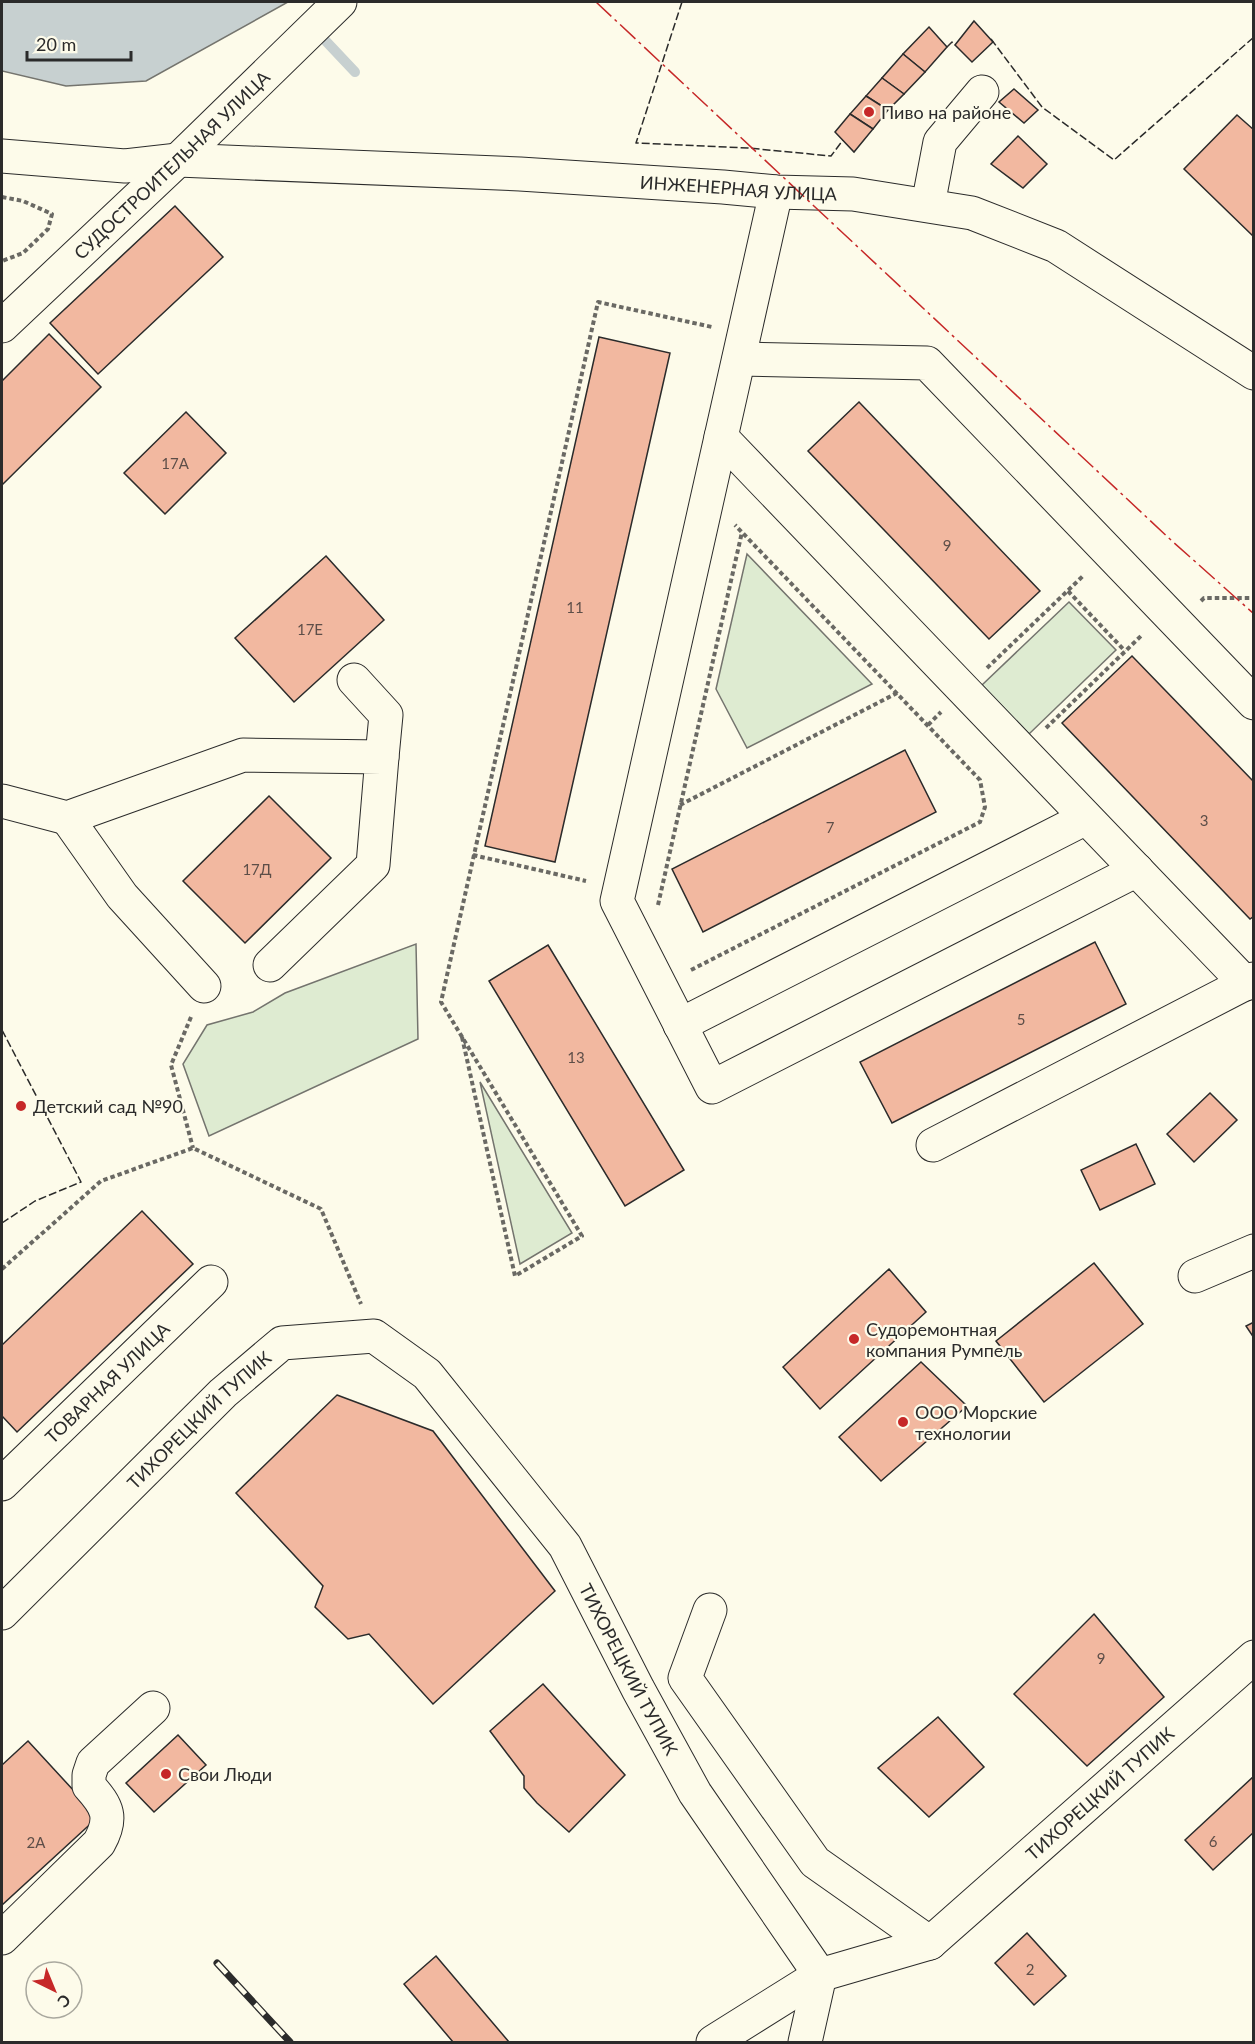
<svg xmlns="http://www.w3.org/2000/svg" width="1255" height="2044" viewBox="0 0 1255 2044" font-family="Lato,sans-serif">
  <rect width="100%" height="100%" fill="#fdfbea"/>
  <g fill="#deebd1" stroke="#74746e" stroke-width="1.5">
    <path d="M747,554L872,684L747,748L716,689Z"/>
    <path d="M1069,602L1116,650L1029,734L982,685Z"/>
    <path d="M416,944L418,1039L209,1136L183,1064L207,1025L253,1012L285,993Z"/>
    <path d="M480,1082L572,1233L520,1264Z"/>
  </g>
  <path fill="#c7d0d0" stroke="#74746e" stroke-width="1.5" d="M2,2H288L146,81L66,86L2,71Z"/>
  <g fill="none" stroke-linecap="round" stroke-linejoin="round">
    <path stroke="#c7d0d0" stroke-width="10" d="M322,37L355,72"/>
  </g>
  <g fill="#f2b8a0" stroke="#2b2b2b" stroke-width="1.5">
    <path d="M974,21L993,42L972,62L955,45Z"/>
    <path d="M929,27L947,47L925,72L903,54Z"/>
    <path d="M903,54L925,72L904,94L882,78Z"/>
    <path d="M882,78L904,94L888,110L866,96Z"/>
    <path d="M1014,89L1038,110L1024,123L999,102Z"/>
    <path d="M866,96L888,110L873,129L850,114Z"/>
    <path d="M850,114L873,129L854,152L835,132Z"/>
    <path d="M1237,115L1254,130V237L1184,169Z"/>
    <path d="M1018,136L1047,164L1023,188L991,164Z"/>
    <path d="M175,206L223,257L98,374L50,323Z"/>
    <path d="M49,334L101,387L2,485V381Z"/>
    <path d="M599,337L670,353L555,862L485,846Z"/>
    <path d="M859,402L1040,591L989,639L808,451Z"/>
    <path d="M186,412L226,453L165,514L124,473Z"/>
    <path d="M326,556L384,620L294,702L235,638Z"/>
    <path d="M1132,656L1254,782V916L1250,919L1062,723Z"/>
    <path d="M905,750L936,812L703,932L672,869Z"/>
    <path d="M269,796L331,858L245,943L183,881Z"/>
    <path d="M1095,942L1126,1004L892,1123L860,1062Z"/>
    <path d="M548,945L684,1170L625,1206L489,981Z"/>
    <path d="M1210,1093L1237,1120L1194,1162L1167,1134Z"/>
    <path d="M1136,1144L1155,1184L1100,1210L1081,1170Z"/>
    <path d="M142,1211L193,1264L17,1432L2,1416V1345Z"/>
    <path d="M1094,1263L1143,1324L1044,1402L996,1341Z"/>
    <path d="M889,1269L926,1312L820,1409L783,1367Z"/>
    <path d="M1254,1322V1338L1246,1326Z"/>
    <path d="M921,1362L967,1406L881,1481L839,1437Z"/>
    <path d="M337,1395L433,1431L555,1591L433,1704L369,1634L348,1639L315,1607L323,1586L236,1493Z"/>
    <path d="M1094,1614L1164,1697L1087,1766L1014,1694Z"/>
    <path d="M543,1684L625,1775L569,1832L537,1803L524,1788V1776L490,1731Z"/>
    <path d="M938,1717L984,1767L929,1817L878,1768Z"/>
    <path d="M178,1735L206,1765L154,1812L126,1783Z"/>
    <path d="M28,1741L98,1817L2,1905V1765Z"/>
    <path d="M1254,1776V1832L1213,1870L1185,1840Z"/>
    <path d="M1027,1933L1066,1976L1034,2005L995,1963Z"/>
    <path d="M436,1956L509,2042H453L404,1984Z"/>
  </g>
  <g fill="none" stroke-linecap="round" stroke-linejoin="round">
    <defs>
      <g id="minor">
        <path d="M776,192L617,901L712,1087L1137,870"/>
        <path d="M928,205L940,142L982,92"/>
        <path d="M739,359L927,363L1254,703"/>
        <path d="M721,437L1246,984"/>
        <path d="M354,680L386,715L382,757"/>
        <path d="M2,801L67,818L243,755L382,757L373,865L270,965"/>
        <path d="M67,818L122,896L204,986"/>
        <path d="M680,1025L1086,818"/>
        <path d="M933,1145L1254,979"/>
        <path d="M1195,1276L1254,1251"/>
        <path id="s1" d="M2,1484L211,1282"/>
        <path d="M710,1610L685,1678L815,1862L930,1943"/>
        <path id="s2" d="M2,1613L223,1393L282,1343L374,1336L427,1374L565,1546L638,1689L695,1793L820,1975L930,1943L1254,1657"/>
        <path d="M2,1938L99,1843C113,1818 108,1807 89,1786V1775L93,1763L153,1708"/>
        <path d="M713,2042L820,1975"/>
        <path d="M805,2042L820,1975"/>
      </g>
      <g id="major">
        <path id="s3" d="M2,156L125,166L178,160L520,174L723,187L776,192L853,194L972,213L1056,246L1254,373"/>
        <path id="s4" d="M2,326L178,160L340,2"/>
      </g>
    </defs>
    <use href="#minor" stroke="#2b2b2b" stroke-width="35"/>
    <use href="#major" stroke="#2b2b2b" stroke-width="35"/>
    <g stroke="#6a6964" stroke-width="4" stroke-dasharray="4.5 3" stroke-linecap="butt">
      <path d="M2,197L23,201L52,214L48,229L23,253L2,261"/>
      <path d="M1068,591L1125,651"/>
      <path d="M1201,601L1204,598H1254"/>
      <path d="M987,668L1084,575"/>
      <path d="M928,725L941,712"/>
      <path d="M1046,728L1142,635"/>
      <path d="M680,805L897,693"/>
      <path d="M473,855L586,881"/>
      <path d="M658,905L742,532"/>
      <path d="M691,970L980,822L985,807L980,780L735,525"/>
      <path d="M191,1017L171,1065L193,1148"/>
      <path d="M462,1037L515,1276L582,1236L441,1002L598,302L712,327"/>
      <path d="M2,1269L101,1181L193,1148L321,1209L361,1304"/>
    </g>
    <use href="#minor" stroke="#fdfbea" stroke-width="33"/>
    <use href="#major" stroke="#fdfbea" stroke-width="33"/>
    <defs>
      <path id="rail" d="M217,1963L290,2042"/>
    </defs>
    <use href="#rail" stroke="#2b2b2b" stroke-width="7"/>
    <use href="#rail" stroke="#fdfbea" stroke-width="4.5" stroke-dasharray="14" stroke-linecap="butt"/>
    <g stroke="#2b2b2b" stroke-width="1.5" stroke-dasharray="8 3" stroke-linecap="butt">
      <path d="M682,2L636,143L748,148L831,156L843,140"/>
      <path d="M991,39L1042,107L1114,160L1254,37"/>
      <path d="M947,47L952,42L955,45"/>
      <path d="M2,1030L81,1182L35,1201L2,1223"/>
    </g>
    <path stroke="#c62828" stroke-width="1.5" stroke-dasharray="21 4.5 3 4.5" stroke-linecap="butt" d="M596,2L1172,541L1254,614"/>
  </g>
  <g fill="#c62828" stroke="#fdfbea" stroke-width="2">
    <circle cx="869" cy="112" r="6"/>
    <circle cx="21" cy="1106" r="6"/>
    <circle cx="854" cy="1339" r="6"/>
    <circle cx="903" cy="1422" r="6"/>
    <circle cx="166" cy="1774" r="6"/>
  </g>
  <g text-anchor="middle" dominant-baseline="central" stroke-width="4.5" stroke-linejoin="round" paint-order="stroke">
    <g font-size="15" fill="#5d4e48">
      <text x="175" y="463">17А</text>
      <text x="947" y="545">9</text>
      <text x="575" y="607">11</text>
      <text x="310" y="629">17Е</text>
      <text x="1204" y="820">3</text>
      <text x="830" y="827">7</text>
      <text x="257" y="869">17Д</text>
      <text x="1021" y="1019">5</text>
      <text x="576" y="1057">13</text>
      <text x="1101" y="1658">9</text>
      <text x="1213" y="1841">6</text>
      <text x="36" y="1842">2А</text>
      <text x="1030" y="1969">2</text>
    </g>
    <g font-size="18" fill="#2b2b2b" stroke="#fdfbea" text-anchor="start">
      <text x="881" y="112">Пиво на районе</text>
      <text x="33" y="1106">Детский сад №90</text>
      <text x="866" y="1329">Судоремонтная<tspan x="866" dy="21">компания Румпель</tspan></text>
      <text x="915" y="1412">ООО Морские<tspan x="915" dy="21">технологии</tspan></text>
      <text x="178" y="1774">Свои Люди</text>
    </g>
    <g font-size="18" fill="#2b2b2b" stroke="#fdfbea">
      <text stroke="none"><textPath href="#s4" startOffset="234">СУДОСТРОИТЕЛЬНАЯ УЛИЦА</textPath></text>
      <text stroke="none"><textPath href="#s3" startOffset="738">ИНЖЕНЕРНАЯ УЛИЦА</textPath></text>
      <text stroke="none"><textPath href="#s1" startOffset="146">ТОВАРНАЯ УЛИЦА</textPath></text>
      <text stroke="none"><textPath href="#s2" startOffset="276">ТИХОРЕЦКИЙ ТУПИК</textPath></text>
      <text stroke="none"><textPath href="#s2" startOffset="906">ТИХОРЕЦКИЙ ТУПИК</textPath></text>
      <text stroke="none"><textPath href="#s2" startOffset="1608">ТИХОРЕЦКИЙ ТУПИК</textPath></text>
    </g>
  </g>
  <rect width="1255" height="2044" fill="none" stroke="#2b2b2b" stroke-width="6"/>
  <g transform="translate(54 1990) rotate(137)"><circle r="28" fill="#fdfbea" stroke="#a9a89e" stroke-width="1.5"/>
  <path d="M0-4.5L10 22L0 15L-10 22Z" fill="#c62828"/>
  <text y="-9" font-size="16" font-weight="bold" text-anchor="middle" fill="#2b2b2b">С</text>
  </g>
  <path d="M27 51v9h104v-9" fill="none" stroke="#2b2b2b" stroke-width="3"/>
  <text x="36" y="51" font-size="18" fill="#2b2b2b" stroke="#fdfbea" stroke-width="4.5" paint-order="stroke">20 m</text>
</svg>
